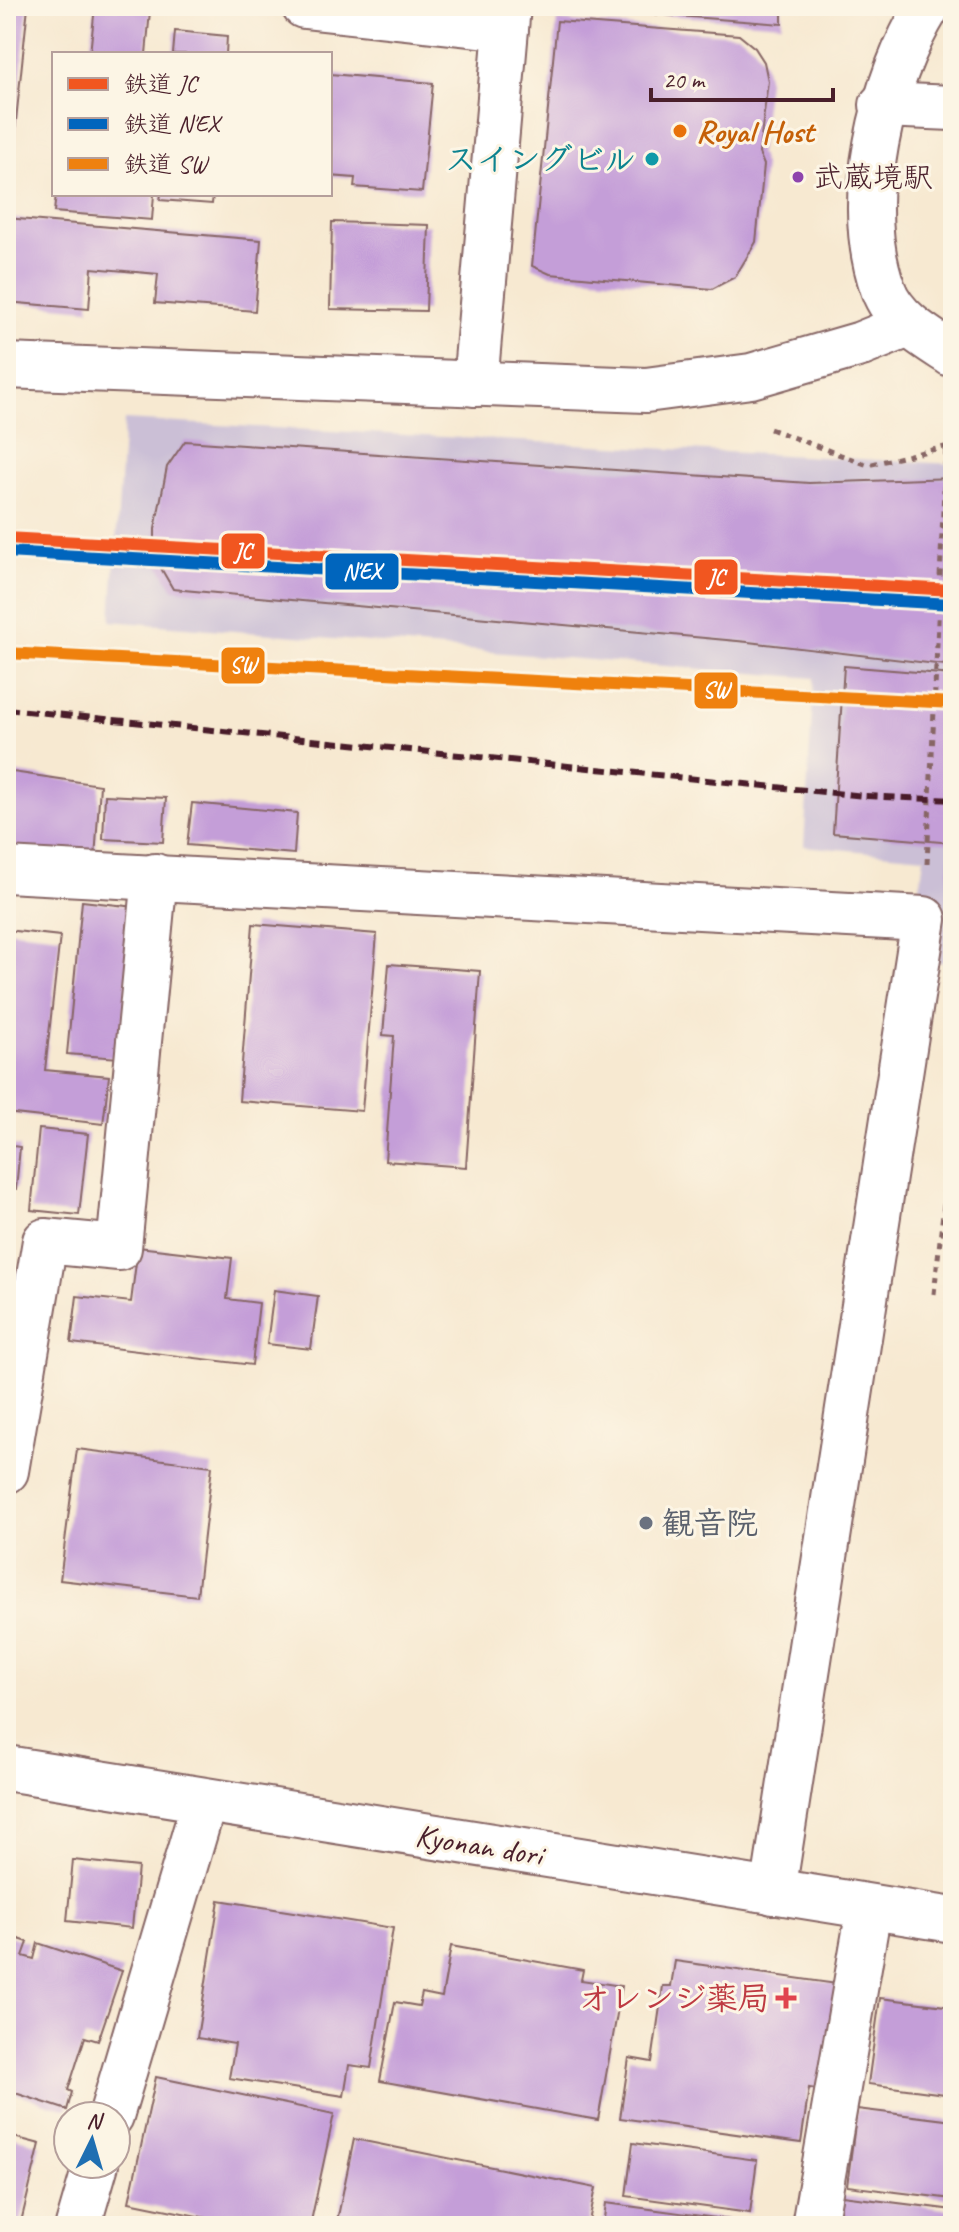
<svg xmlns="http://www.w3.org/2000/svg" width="959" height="2232" viewBox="0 0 959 2232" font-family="Caveat,'Klee One',sans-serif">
  <rect width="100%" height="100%" fill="#fcf5e5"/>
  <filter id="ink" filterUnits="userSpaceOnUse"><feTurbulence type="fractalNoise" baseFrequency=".0125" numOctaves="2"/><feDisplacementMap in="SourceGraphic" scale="16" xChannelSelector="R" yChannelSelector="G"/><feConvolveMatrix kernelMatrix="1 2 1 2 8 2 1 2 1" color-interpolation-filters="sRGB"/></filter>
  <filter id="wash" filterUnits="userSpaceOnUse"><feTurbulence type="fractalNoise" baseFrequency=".006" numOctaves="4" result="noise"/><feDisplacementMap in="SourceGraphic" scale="32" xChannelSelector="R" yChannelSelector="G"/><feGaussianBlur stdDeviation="1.8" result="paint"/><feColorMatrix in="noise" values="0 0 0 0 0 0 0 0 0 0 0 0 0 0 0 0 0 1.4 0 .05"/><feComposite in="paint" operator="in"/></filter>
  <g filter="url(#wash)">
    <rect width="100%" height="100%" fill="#f7e9d1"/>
    <path fill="#cbbfd6" d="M124,420L953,464V963L910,960L924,857L804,846L814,678L111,621Z"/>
    <g id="blocks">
      <g fill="#c49ed8">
        <path d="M6,6H28L8,197H6Z"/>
        <path d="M95,6L150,11L146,54H90Z"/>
        <path d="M573,6H782V24L573,8Z"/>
        <path d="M557,21L739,35L755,48L764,62L768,81L759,153L764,165L756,242L735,277L712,289L550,274L532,266Z"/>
        <path d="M175,31L227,36L226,54H173Z"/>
        <path d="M330,74L433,83L422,192L354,187L355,178L330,176Z"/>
        <path d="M56,194H154L152,220L54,212Z"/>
        <path d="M161,194H213L212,204L160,200Z"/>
        <path d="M6,218L261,240L255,311L155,303L158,274L92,268L89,309L6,302Z"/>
        <path d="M332,222L429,225L426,311L330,309Z"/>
        <path d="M185,441L809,483L953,478V666L748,642L173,589L155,558V529L167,467Z"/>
        <path d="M844,666L953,675V843L833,833Z"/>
        <path d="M6,771L100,785L95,859L6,853Z"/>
        <path d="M105,795L166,798L163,842L103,839Z"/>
        <path d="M192,803L297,813L294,854L187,845Z"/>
        <path d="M951,846H953L952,904L947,884Z"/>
        <path d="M82,901L135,907L119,1058L67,1054Z"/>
        <path d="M253,924L377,934L362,1111L239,1101Z"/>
        <path d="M6,930L60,936L45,1070L109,1076L103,1124L6,1113Z"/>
        <path d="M389,964L480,971L466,1167L385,1161L394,1036L383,1035Z"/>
        <path d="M39,1129L88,1134L79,1215L31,1210Z"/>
        <path d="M6,1145L20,1147L16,1189L6,1188Z"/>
        <path d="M138,1247L232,1258L227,1299L259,1303L252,1365L71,1343L77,1296L131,1302Z"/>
        <path d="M274,1290L318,1296L311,1349L267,1344Z"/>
        <path d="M77,1449L212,1466L197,1596L60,1580Z"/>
        <path d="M73,1860L138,1867L132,1928L67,1921Z"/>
        <path d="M219,1900L393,1928L371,2068L349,2065L344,2096L229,2078L235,2044L197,2038Z"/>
        <path d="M6,1935L28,1942L23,1956L34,1959L38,1943L122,1971L98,2041L85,2037L68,2090L72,2092L67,2110L6,2090Z"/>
        <path d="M451,1946L583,1970L581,1980L622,1986L598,2120L380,2081L395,2002L419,2006L422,1993L442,1997Z"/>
        <path d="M675,1961L837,1984L822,2090L809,2088L801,2143L620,2118L629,2058L652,2062L663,1986H671Z"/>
        <path d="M880,1998L953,2007V2095L868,2084Z"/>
        <path d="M156,2077L334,2114L310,2226H246L129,2202Z"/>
        <path d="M857,2109L953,2121V2199L847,2186Z"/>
        <path d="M6,2135L40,2144L20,2226H6Z"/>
        <path d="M354,2139L596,2188L588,2226H336Z"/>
        <path d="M633,2143L757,2160L750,2213L626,2196Z"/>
        <path d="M842,2196L953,2210V2226H838Z"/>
        <path d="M606,2203L761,2224V2226H603Z"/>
      </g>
    </g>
  </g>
  <g filter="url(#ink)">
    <use href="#blocks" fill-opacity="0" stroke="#876665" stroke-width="2"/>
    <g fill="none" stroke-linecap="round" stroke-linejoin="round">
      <defs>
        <g id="minor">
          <path d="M304,6L506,28"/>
          <path d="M928,6C881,82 852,202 883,289C894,320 927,338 953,355"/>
          <path d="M882,105L953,108"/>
          <path d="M6,366L646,390L751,376L861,344L908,325"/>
          <path d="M475,384L508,6"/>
          <path d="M6,870L924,919L773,1892"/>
          <path d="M6,1471L45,1241L119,1248L155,876"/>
          <path d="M6,1768L953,1920"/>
          <path d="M111,2116L204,1802"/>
          <path d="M78,2226L96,2164"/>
          <path d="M814,2226L869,1909"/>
        </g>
      </defs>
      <use href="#minor" stroke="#876665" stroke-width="48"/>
      <g stroke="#876665" stroke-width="5" stroke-dasharray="6 6" stroke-linecap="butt">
        <path d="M770,429L868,465L953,445"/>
        <path d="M927,864L946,446"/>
        <path d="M934,1294L953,1123"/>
      </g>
      <use href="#minor" stroke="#fff" stroke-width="44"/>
      <path stroke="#4a1f2b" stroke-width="6" stroke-dasharray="12 6" stroke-linecap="butt" d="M6,709L864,796L953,800"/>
      <defs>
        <path id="rail-1" d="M6,538L953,590"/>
        <path id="rail-2" d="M6,552L952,604"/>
        <path id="rail-3" d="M6,653L953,703"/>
      </defs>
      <use href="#rail-1" stroke="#fcf5e5" stroke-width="18"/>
      <use href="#rail-2" stroke="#fcf5e5" stroke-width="18"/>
      <use href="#rail-3" stroke="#fcf5e5" stroke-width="18"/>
      <use href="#rail-1" stroke="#f15620" stroke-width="12"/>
      <use href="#rail-2" stroke="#0065bd" stroke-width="12"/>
      <use href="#rail-3" stroke="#ef810f" stroke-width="12"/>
    </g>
  </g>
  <circle fill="#e8710a" stroke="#fcf5e5" stroke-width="3" cx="680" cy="131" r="8"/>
  <circle fill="#0f9aa8" stroke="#fcf5e5" stroke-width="3" cx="652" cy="159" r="8"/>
  <circle fill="#8e44ad" stroke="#fcf5e5" stroke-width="3" cx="798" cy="177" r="7"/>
  <circle fill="#6b7280" stroke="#fcf5e5" stroke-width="3" cx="646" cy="1523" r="8"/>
  <path fill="#e0444e" stroke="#fcf5e5" stroke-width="3" d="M782 1986h8v8h8v8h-8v8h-8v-8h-8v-8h8z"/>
  <g text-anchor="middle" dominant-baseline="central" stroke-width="6" stroke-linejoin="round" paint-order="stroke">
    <g font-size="30" fill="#4a1f2b" stroke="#fcf5e5" text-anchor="start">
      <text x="813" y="177">武蔵境駅</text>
    </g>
    <g font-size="32" font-weight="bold" fill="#c56008" stroke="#fcf5e5" text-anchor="start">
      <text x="696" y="131">Royal Host</text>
    </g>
    <g font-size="32" font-weight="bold" fill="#0d838f" stroke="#fcf5e5" text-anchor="end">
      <text x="636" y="159">スイングビル</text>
    </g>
    <g font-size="32" font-weight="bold" fill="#5b616d" stroke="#fcf5e5" text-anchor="start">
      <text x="662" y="1523">観音院</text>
    </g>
    <g font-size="32" fill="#4a1f2b" stroke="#fcf5e5">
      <text transform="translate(479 1845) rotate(9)">Kyonan dori</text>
    </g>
    <g font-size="32" font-weight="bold" fill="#be3a42" stroke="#fcf5e5" text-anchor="end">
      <text x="770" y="1998">オレンジ薬局</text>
    </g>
  </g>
  <g stroke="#fcf5e5" stroke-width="3">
    <rect x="220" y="532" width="46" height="38" rx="8" fill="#f15620"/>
    <rect x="324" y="552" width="76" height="39" rx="8" fill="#0065bd"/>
    <rect x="693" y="558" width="46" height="38" rx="8" fill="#f15620"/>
    <rect x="220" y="646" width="46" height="39" rx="8" fill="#ef810f"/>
    <rect x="693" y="671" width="46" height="39" rx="8" fill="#ef810f"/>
  </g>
  <g font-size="22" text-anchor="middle" font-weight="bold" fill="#fff">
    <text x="243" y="559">JC</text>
    <text x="362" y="579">N'EX</text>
    <text x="716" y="585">JC</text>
    <text x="243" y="673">SW</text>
    <text x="716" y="698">SW</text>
  </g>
  <rect width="959" height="2232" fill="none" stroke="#fcf5e5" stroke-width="32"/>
  <rect x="52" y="52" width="280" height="144" fill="#fcf5e5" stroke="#b59f9b" stroke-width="2"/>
  <rect x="68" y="78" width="40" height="12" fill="#f15620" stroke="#b59f9b" stroke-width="2"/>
  <text x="124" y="92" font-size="24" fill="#4a1f2b">鉄道 JC</text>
  <rect x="68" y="118" width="40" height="12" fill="#0065bd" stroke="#b59f9b" stroke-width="2"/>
  <text x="124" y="132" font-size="24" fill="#4a1f2b">鉄道 N'EX</text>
  <rect x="68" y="158" width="40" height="12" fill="#ef810f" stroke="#b59f9b" stroke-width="2"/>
  <text x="124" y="172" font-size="24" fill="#4a1f2b">鉄道 SW</text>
  <g transform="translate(92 2140) rotate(5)"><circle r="38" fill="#fcf5e5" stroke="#b59f9b" stroke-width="2"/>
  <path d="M0-6L14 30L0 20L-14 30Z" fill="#1f6fb2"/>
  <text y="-12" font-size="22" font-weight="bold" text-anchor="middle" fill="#4a1f2b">N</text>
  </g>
  <path d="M651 88v12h182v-12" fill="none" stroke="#4a1f2b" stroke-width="4"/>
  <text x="663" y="88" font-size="24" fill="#4a1f2b" stroke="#fcf5e5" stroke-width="6" paint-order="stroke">20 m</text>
</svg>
